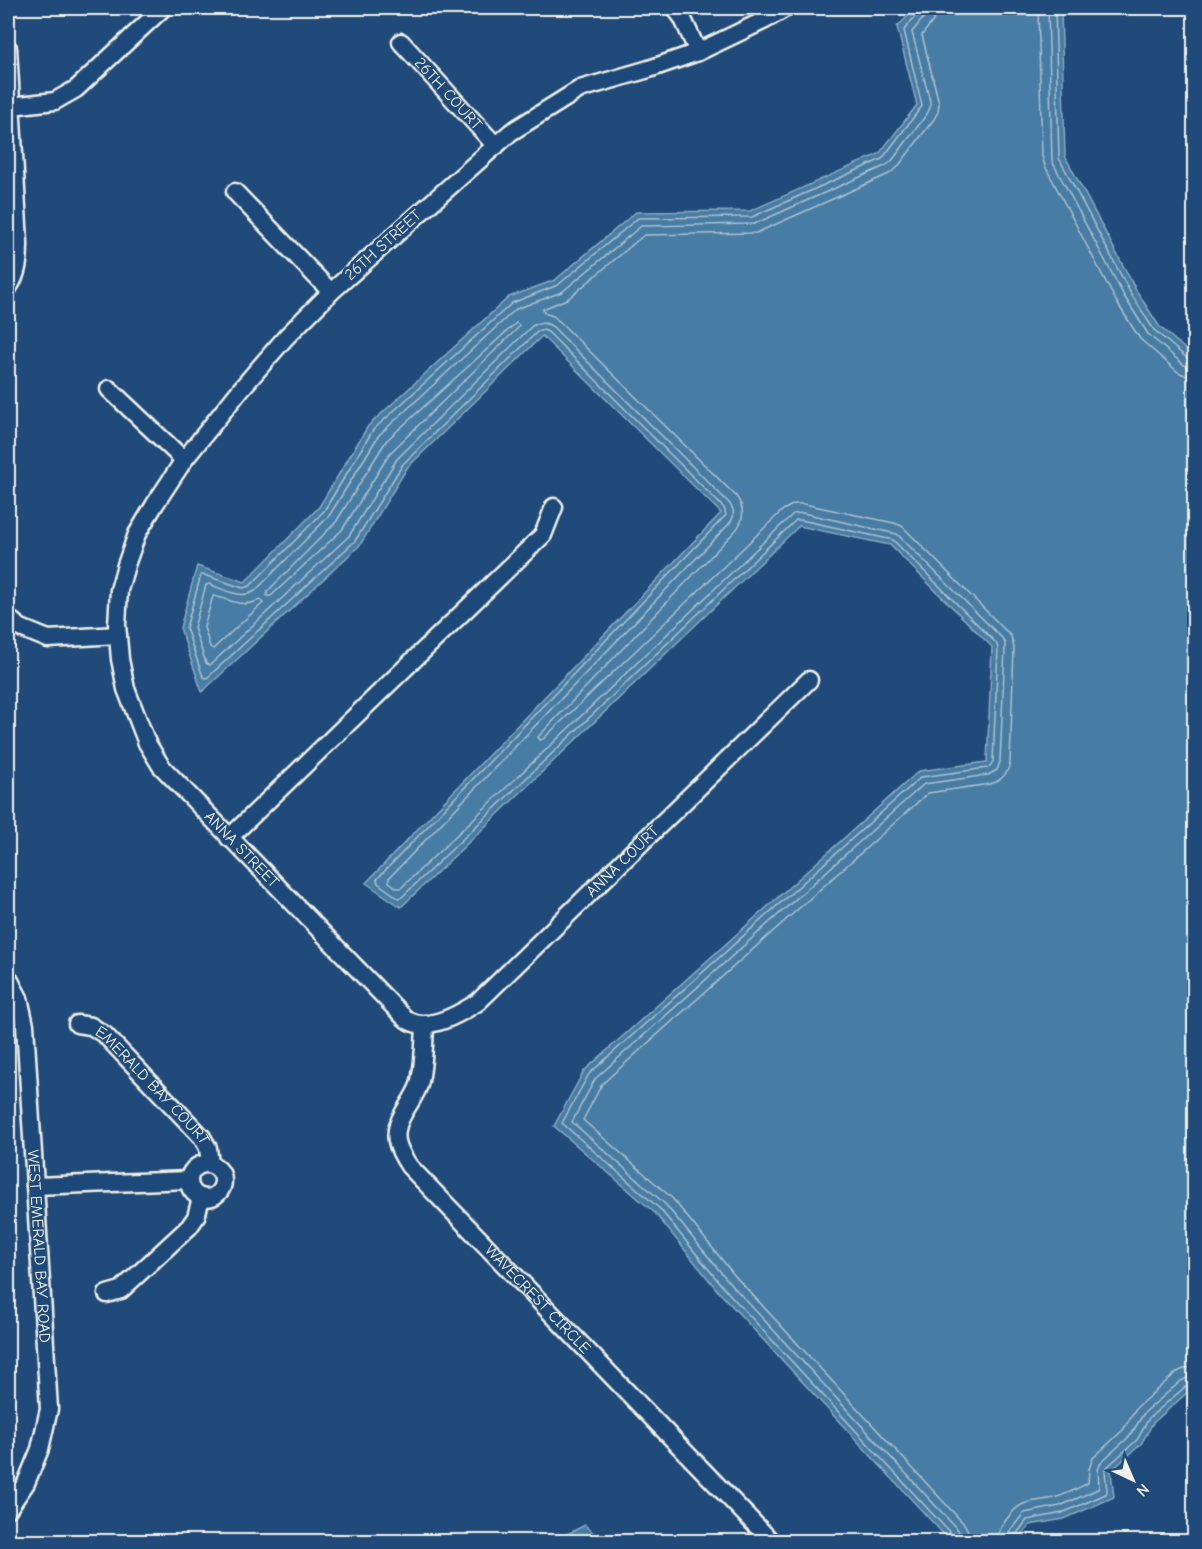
<svg xmlns="http://www.w3.org/2000/svg" width="1202" height="1549" viewBox="0 0 1202 1549" font-family="'Comic Neue',sans-serif">
  <rect width="100%" height="100%" fill="#1f4a7a"/>
  <filter id="ink" filterUnits="userSpaceOnUse"><feTurbulence type="fractalNoise" baseFrequency=".0167" numOctaves="2"/><feDisplacementMap in="SourceGraphic" scale="12" xChannelSelector="R" yChannelSelector="G"/><feConvolveMatrix kernelMatrix="1 2 1 2 8 2 1 2 1" color-interpolation-filters="sRGB"/></filter>
  <g filter="url(#ink)">
    <g fill="#477ba4" stroke="#8caabf" stroke-width="1.5">
      <path d="M916,8H1061L1065,156L1136,290L1159,326L1194,357V1389L1189,1391L1153,1423L1141,1444L1111,1471L1114,1497L1064,1519L1030,1525L1018,1541H950L718,1291L655,1213L554,1126L584,1071L919,771L987,762L992,647L890,545L799,526L401,907L366,883L721,513L542,336L407,468L360,545L202,692L180,628L197,566L245,582L319,507L368,426L509,297L555,280L636,212L750,211L879,154L917,105L897,27Z"/>
      <path d="M585,1525L602,1541H554Z"/>
    </g>
    <g fill="none" stroke-linecap="round" stroke-linejoin="round">
      <g stroke="#afc2cd" stroke-width="1.5">
        <path d="M920,8L918,13L904,30L922,106L882,159L752,217L638,218L558,285L512,303L373,430L324,511L250,586L243,588L204,575H201L186,628L203,677L207,678L355,541L403,464L537,332L543,330L548,332L724,508L726,515L377,879L378,883L398,898L402,897L796,520H801L893,540L996,643L998,648L993,761L991,765L987,768L921,777L589,1074L562,1123L660,1209L723,1287L952,1535L954,1542"/>
        <path d="M927,8L925,16L912,32L930,101V108L927,114L891,162L885,166L754,224L641,226L562,292L516,309L379,435L329,516L255,591C241,600 223,589 209,584L206,585L194,628L206,663L210,665L349,536L397,459L532,326C539,322 546,322 553,327L729,503C735,510 735,517 729,524L389,878V882L397,888H401L793,514L803,513L897,534L1002,638L1005,643V648L1000,762L997,770L988,775L924,784L595,1079L572,1122L665,1204L729,1282L958,1530L960,1535L961,1542"/>
        <path d="M936,8L933,21L922,35L939,103L938,112L934,119L897,168L889,174L756,233L644,235L569,298L543,309L544,313L553,316L559,321L736,496C744,507 745,519 736,530L538,737L540,740L543,739L783,510L794,504H804L894,523L902,526L1011,636L1014,648L1010,762C1008,774 1001,781 990,784L928,793L602,1084L583,1120L672,1198L735,1276L965,1525L969,1533L970,1542"/>
        <path d="M1038,8L1042,156L1045,166L1116,301L1140,339L1178,372L1187,376L1194,377"/>
        <path d="M1048,8L1052,161L1124,296L1148,334L1184,365L1194,368"/>
        <path d="M1055,8L1059,158L1131,294L1154,330L1188,359L1194,361"/>
        <path d="M516,323L519,325L518,328L390,453L342,530L271,596H267V592L336,522L386,441Z"/>
        <path d="M213,596C231,599 241,609 260,600L263,603L213,649L210,647L204,627Z"/>
        <path d="M997,1542C998,1532 1001,1527 1006,1520C1023,1496 1033,1504 1057,1497C1068,1494 1078,1488 1088,1483L1089,1469L1093,1458L1123,1430L1136,1408L1177,1372L1186,1368L1194,1367"/>
        <path d="M1006,1542L1009,1532L1024,1513L1060,1506L1098,1489L1099,1487L1098,1470L1101,1462L1130,1436L1144,1413L1181,1381L1189,1377L1194,1376"/>
        <path d="M1014,1542L1015,1536L1027,1520L1062,1513L1106,1494L1107,1491L1105,1471L1107,1467L1137,1440L1149,1418L1185,1387L1194,1384"/>
      </g>
      <defs>
        <g id="street">
          <path d="M675,8L682,17L698,52"/>
          <path id="s1" d="M786,8L765,20L698,52L649,69L580,89L511,132L331,292L286,337L241,389L184,460L155,504L137,534L126,565L119,590L117,625L120,659L126,689L147,743L161,766L398,1011C401,1014 405,1019 409,1021C430,1032 461,1013 478,1002L809,680"/>
          <path id="s2" d="M401,42L496,146"/>
          <path d="M8,48L19,243C19,260 18,274 8,288"/>
          <path d="M11,106L55,101L76,89L163,8"/>
          <path d="M235,192L331,292"/>
          <path d="M109,389L184,460"/>
          <path d="M8,618L21,628L48,639L118,635"/>
          <path d="M229,838L543,535L554,507"/>
          <path id="s3" d="M8,977L19,998L25,1025L49,1409L40,1449L26,1483L8,1509"/>
          <path id="s4" d="M77,1024L91,1026L105,1035L202,1137L208,1148L210,1164"/>
          <path id="s5" d="M425,1024C424,1045 424,1066 419,1085C415,1096 408,1105 403,1114C391,1135 397,1148 409,1166L772,1542"/>
          <circle cx="206" cy="1181" r="17"/>
          <path d="M35,1186L189,1180"/>
          <path d="M107,1294L121,1290L189,1227L196,1217L201,1198"/>
          <path d="M1194,1542V1541"/>
        </g>
      </defs>
      <use href="#street" stroke="#f4f1e8" stroke-width="21"/>
      <use href="#street" stroke="#1f4a7a" stroke-width="16"/>
    </g>
  </g>
  <g text-anchor="middle" dominant-baseline="central" stroke-width="6" stroke-linejoin="round" paint-order="stroke">
    <g font-size="16" fill="#f4f1e8" stroke="#1f4a7a">
      <text stroke="none"><textPath href="#s2" startOffset="70">26TH COURT</textPath></text>
      <text transform="translate(383 245) rotate(-42)">26TH STREET</text>
      <text stroke="none"><textPath href="#s1" startOffset="1215">ANNA STREET</textPath></text>
      <text stroke="none"><textPath href="#s1" startOffset="1731">ANNA COURT</textPath></text>
      <text stroke="none"><textPath href="#s4" startOffset="100">EMERALD BAY COURT</textPath></text>
      <text stroke="none"><textPath href="#s3" startOffset="273">WEST EMERALD BAY ROAD</textPath></text>
      <text stroke="none"><textPath href="#s5" startOffset="336">WAVECREST CIRCLE</textPath></text>
    </g>
  </g>
  <rect width="1202" height="1549" fill="none" stroke="#1f4a7a" stroke-width="30"/>
  <rect x="15" y="15" width="1172" height="1519" fill="none" stroke="#f4f1e8" stroke-width="2" filter="url(#ink)"/>
  <g transform="translate(1133 1480) rotate(136)" stroke="#1f4a7a" stroke-width="4.5" paint-order="stroke">
  <path d="M0-4.5L10 22L0 15L-10 22Z" fill="#f4f1e8"/>
  <text y="-9" font-size="16" font-weight="bold" text-anchor="middle" fill="#f4f1e8">N</text>
  </g>
</svg>
